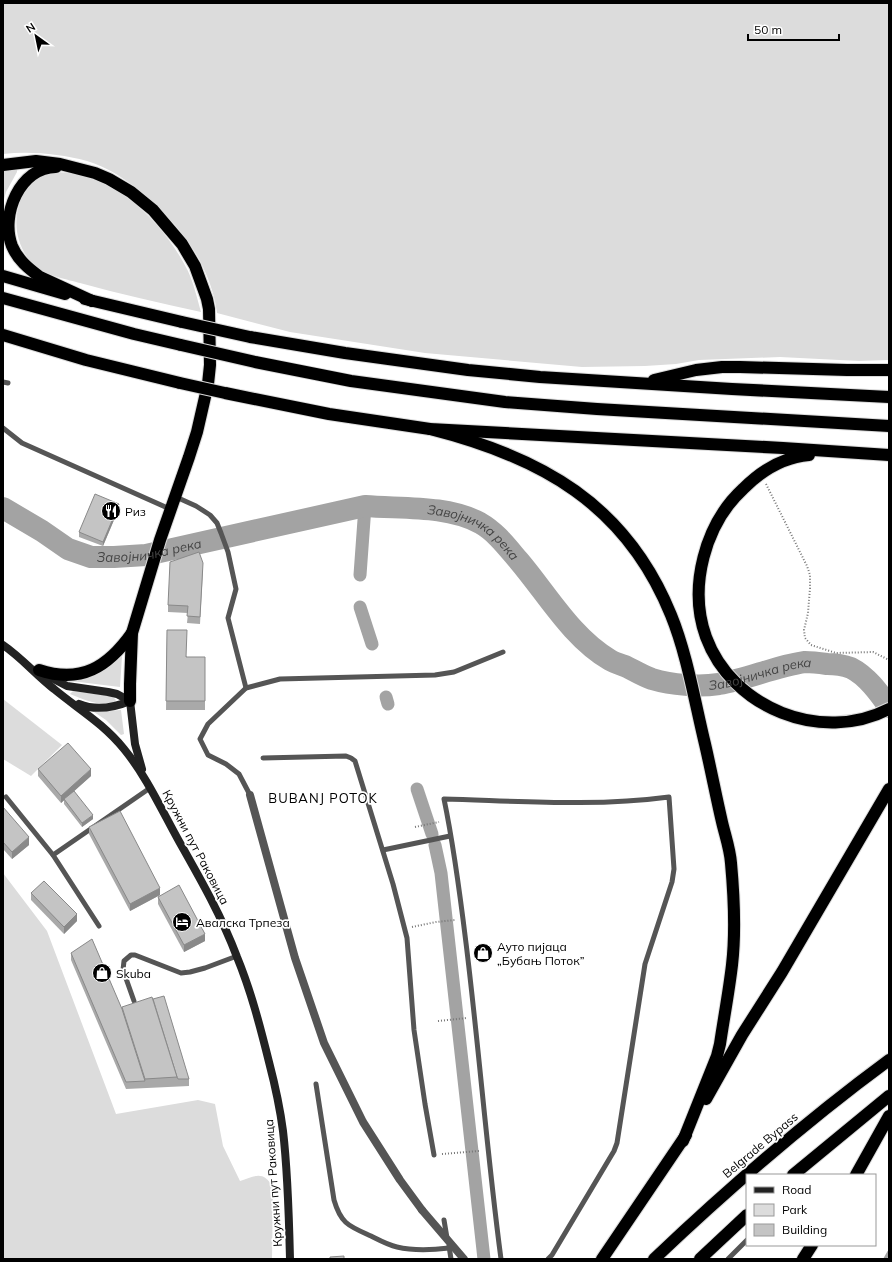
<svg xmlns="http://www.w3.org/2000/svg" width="892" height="1262" viewBox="0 0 892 1262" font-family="Mulish,sans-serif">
  <rect width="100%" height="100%" fill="#fff"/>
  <g fill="#dcdcdc">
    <path d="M3,3H889V360L859,361L780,357L699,360L676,364L645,366L582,367L425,353L290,332L217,313C215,297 210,282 203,267C185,227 130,173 87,161C60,154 31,151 3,154Z"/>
    <path d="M17,169V172L6,192L3,203V170Z"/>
    <path d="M54,172C113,172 163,221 188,271C194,284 197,298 201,312C160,303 120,294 80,283C69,280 45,275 37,268C19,252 12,228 19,205C24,188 36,175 54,172Z"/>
    <path d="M122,656L120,687L71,681L69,679C93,675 104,673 122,656Z"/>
    <path d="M73,691L110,696L114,698L116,700L114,703C99,706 84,700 70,694Z"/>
    <path d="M3,699L62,745L31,776L3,759Z"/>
    <path d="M121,710L124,734L121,735L106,720L94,712Z"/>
    <path d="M3,873L47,931L116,1114L198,1100L215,1104L223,1146L240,1181C255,1176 263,1170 273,1187L272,1259H3Z"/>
  </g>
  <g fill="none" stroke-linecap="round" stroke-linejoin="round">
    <path stroke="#a3a3a3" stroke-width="3.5" d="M885,1259L889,1252"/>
    <g stroke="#a3a3a3" stroke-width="13">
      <path d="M360,575L365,506"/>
      <path d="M360,607L372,644"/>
      <path d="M386,697L388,704"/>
      <path d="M417,789L432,834"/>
      <path d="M435,845L441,873L484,1259"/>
    </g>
    <path stroke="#a3a3a3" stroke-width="22" id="s1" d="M3,508L42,531L68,549L91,557H114L146,555L365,506C402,509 446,505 480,523C496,532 507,547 519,561C547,594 572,638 610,660C615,663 622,665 627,667C635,671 643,676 652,679C672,685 698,687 719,684C748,679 776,666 805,662C812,662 820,663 827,664C835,664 843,665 851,668C867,676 879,693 889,707"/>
    <defs>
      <g id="highway">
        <path d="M3,165L36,161L60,164L95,173L109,179L131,192L153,210L182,244L195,266L207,299L209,309L210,365L208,384L197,432L189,457L160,540L132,633L130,684V701"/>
        <path d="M56,167C20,167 0,215 12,246C18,260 28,268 40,277L92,301"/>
        <path d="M3,276L65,294"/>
        <path d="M3,298L134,334L181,345"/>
        <path d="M85,299L182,322"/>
        <path d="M3,335L86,360L180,383"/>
        <path d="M250,337L345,353L468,370L540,377L732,389L889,397"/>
        <path d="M255,362L351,381L505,402L597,409L889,426"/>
        <path d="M654,380L696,370L722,367H740L847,370H889"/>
        <path d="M225,393L329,414L430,429L783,448L889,455"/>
        <path d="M430,429C541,457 626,504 671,615C687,654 695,703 705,744C711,770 716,796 722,822C725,835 730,849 731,863C734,896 736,931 732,965C729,991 724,1017 720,1044L717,1056L683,1141"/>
        <path d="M809,455C784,457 761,471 743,489C705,524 688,587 706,637C732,708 821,744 889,709"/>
        <path d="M39,670C81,684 108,667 132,633"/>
        <path d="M706,1099L742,1035L782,972L889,789"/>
        <path d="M793,1175L889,1096"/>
        <path d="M856,1175L889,1116"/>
        <path d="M602,1259L686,1135"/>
        <path d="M654,1259C729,1188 806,1121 889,1060"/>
        <path d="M700,1259L747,1215"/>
        <path d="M803,1259L812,1245"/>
      </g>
    </defs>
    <use href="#highway" stroke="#dbdbdb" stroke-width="14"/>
    <g stroke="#777" stroke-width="2" stroke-dasharray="1 2" stroke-linecap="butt">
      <path d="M766,484L807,566L810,575V588L808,613L804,630L805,638L811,645L836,653L873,652L889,660"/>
      <path d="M415,827L439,822"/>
      <path d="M412,927L436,922L455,920"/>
      <path d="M438,1021L467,1018"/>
      <path d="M442,1154L479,1151"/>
    </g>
    <g stroke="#555" stroke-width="5">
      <path d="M3,382L8,383"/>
      <path d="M3,428L22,443L170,509"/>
      <path d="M176,497L196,506L210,515L217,523L221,533L228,552L236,589L228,618L246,688"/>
      <path d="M263,758L346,756L351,758L355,761L393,884L407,938L414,1030L425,1104L434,1155"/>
      <path d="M250,795L239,774L226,764L208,755L200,739L208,724L246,688L280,679L435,675L454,672L503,652"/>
      <path d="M6,797L53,855"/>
      <path d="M383,850L450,836"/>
      <path d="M99,926L53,855L150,788"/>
      <path d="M134,1001L123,970L124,961L131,955H135L181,973L190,972L205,968L237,956"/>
      <path d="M316,1084L334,1200C341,1224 349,1226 371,1236C379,1240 388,1245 397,1247C414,1251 432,1250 449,1248"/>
      <path d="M444,1220L447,1238"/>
      <path d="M449,1246L451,1259"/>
      <path d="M501,1259C487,1154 479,1048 466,943C460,894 454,847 444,799C519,801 595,807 669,797L674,869L672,882L645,964L617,1143L614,1151L552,1255L548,1259"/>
      <path d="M728,1259L747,1240"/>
    </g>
    <path stroke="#555" stroke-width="8" d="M250,795L295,958L324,1043L363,1122L400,1180L422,1210"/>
    <g stroke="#222" stroke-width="8">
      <path d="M3,645C22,658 36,675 54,689C78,709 103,723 124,749C147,777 162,811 180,843C201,880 222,917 237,957C251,991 260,1026 269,1062C275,1085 280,1108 283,1131C288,1173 289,1217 290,1259"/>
      <path d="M46,675L67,686L108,692L117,694L130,701"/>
      <path d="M130,701L135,744L142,769"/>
      <path d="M79,704C96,711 113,708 130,701"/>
    </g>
    <use href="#highway" stroke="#000" stroke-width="12"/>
    <defs>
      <g id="highway-bridge">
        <path d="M182,322L250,337"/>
        <path d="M181,345L255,362"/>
        <path d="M180,383L225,393"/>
      </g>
    </defs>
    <use href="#highway-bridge" stroke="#dbdbdb" stroke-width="14" stroke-linecap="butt"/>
    <path stroke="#555" stroke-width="8" d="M422,1210L464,1259"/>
    <use href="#highway-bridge" stroke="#000" stroke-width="12"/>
  </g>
  <g fill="#a9a9a9">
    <path d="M119,508L103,546L79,537V532Z"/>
    <path d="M203,570L200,624L187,623L188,613L168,612V605Z"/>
    <path d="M167,630L187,657H205V710H166Z"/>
    <path d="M38,769L91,776L68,796L93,819L82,827L64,804V800L61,803L38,776Z"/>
    <path d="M3,807L29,845L12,859L3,849Z"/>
    <path d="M89,827L160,895L130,911L89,834Z"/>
    <path d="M31,893L77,921L64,934L31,900Z"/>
    <path d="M158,897L205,941L184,952L158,904Z"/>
    <path d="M71,953L122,1009V1007L189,1079V1086L126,1089L71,960Z"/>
  </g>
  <g fill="#898989">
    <path d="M119,504V508L103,546V542Z"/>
    <path d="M91,769V776L61,803V796Z"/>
    <path d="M93,815V819L82,827V823Z"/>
    <path d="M29,837V845L12,859V852Z"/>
    <path d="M160,888V895L130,911V904Z"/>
    <path d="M77,914V921L64,934V927Z"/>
    <path d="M205,934V941L184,952V945Z"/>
  </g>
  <g fill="#c4c4c4" stroke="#898989">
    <path d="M95,494L119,504L103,542L79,532Z"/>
    <path d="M199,552L203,563L200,617L187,616L188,606L168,605L170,562Z"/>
    <path d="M167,630H187L186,657H205V701H166Z"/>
    <path d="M68,743L91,769L61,796L38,769Z"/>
    <path d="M74,791L93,815L82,823L64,799Z"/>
    <path d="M3,807L29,837L12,852L3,842Z"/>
    <path d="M120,811L160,888L130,904L89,827Z"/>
    <path d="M44,881L77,914L64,927L31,893Z"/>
    <path d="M179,885L205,934L184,945L158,897Z"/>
    <path d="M92,939L122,1009L145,1081L126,1082L71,953Z"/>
    <path d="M164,996L189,1079H178L177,1077L153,999Z"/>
    <path d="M152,997L177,1077L145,1079L122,1007Z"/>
    <path d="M344,1256V1259H330V1257Z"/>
  </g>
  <defs>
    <symbol id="restaurant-disc" viewBox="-11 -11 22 22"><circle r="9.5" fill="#000" stroke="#fff"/><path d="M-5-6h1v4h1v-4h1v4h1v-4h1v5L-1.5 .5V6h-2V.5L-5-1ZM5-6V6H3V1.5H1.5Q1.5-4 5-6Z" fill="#fff"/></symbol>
    <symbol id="hotel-disc" viewBox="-11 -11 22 22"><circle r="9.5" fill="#000" stroke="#fff"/><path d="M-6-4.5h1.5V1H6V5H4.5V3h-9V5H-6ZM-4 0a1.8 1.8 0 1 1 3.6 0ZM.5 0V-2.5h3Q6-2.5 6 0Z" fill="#fff"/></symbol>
    <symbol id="shop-disc" viewBox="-11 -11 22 22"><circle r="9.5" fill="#000" stroke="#fff"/><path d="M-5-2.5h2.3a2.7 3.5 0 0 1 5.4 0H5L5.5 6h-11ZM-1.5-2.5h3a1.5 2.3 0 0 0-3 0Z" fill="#fff"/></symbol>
  </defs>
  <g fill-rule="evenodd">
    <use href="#restaurant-disc" x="100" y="500" width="22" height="22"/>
    <use href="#hotel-disc" x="171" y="911" width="22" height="22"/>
    <use href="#shop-disc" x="472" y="942" width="22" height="22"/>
    <use href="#shop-disc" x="91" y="962" width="22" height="22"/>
  </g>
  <g text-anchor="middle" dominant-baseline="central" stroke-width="3.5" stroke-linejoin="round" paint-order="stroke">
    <g font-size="12" fill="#000" stroke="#fff" text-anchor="start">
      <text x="125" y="511">Риз</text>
      <text x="196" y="922">Авалска Трпеза</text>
      <text x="497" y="946">Ауто пијаца<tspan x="497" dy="14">„Бубањ Поток”</tspan></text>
      <text x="116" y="973">Skuba</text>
    </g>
    <g font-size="12" fill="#000" stroke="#fff">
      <text transform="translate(196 847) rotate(62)">Кружни пут Раковица</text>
      <text transform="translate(760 1145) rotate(-40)">Belgrade Bypass</text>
      <text transform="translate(273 1183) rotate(-94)">Кружни пут Раковица</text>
    </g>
    <g font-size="13" font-style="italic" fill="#444" stroke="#fff">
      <text stroke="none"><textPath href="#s1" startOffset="496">Завојничка река</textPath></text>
      <text stroke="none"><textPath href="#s1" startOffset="160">Завојничка река</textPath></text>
      <text stroke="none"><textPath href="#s1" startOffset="844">Завојничка река</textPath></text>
    </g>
    <g font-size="13" letter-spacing="1" fill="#000" stroke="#fff">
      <text x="323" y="798">BUBANJ POTOK</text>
    </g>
  </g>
  <rect width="892" height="1262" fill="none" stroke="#000000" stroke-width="8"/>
  <rect x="746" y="1174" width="130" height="72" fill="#ffffff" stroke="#999999"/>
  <rect x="754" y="1187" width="20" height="6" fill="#222222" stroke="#999999"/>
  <text x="782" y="1194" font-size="12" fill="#000000">Road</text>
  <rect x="754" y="1204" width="20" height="12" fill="#dcdcdc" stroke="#999999"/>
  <text x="782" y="1214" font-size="12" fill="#000000">Park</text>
  <rect x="754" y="1224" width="20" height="12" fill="#c4c4c4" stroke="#999999"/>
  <text x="782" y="1234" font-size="12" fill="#000000">Building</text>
  <g transform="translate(36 36) rotate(327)" stroke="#ffffff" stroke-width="3" paint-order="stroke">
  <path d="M0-3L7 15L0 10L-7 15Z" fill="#000000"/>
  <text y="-6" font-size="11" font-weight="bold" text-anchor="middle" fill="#000000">N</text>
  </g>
  <path d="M748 34v6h91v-6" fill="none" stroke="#000000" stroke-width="2"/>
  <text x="754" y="34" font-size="12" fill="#000000" stroke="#ffffff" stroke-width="3" paint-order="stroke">50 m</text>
</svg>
